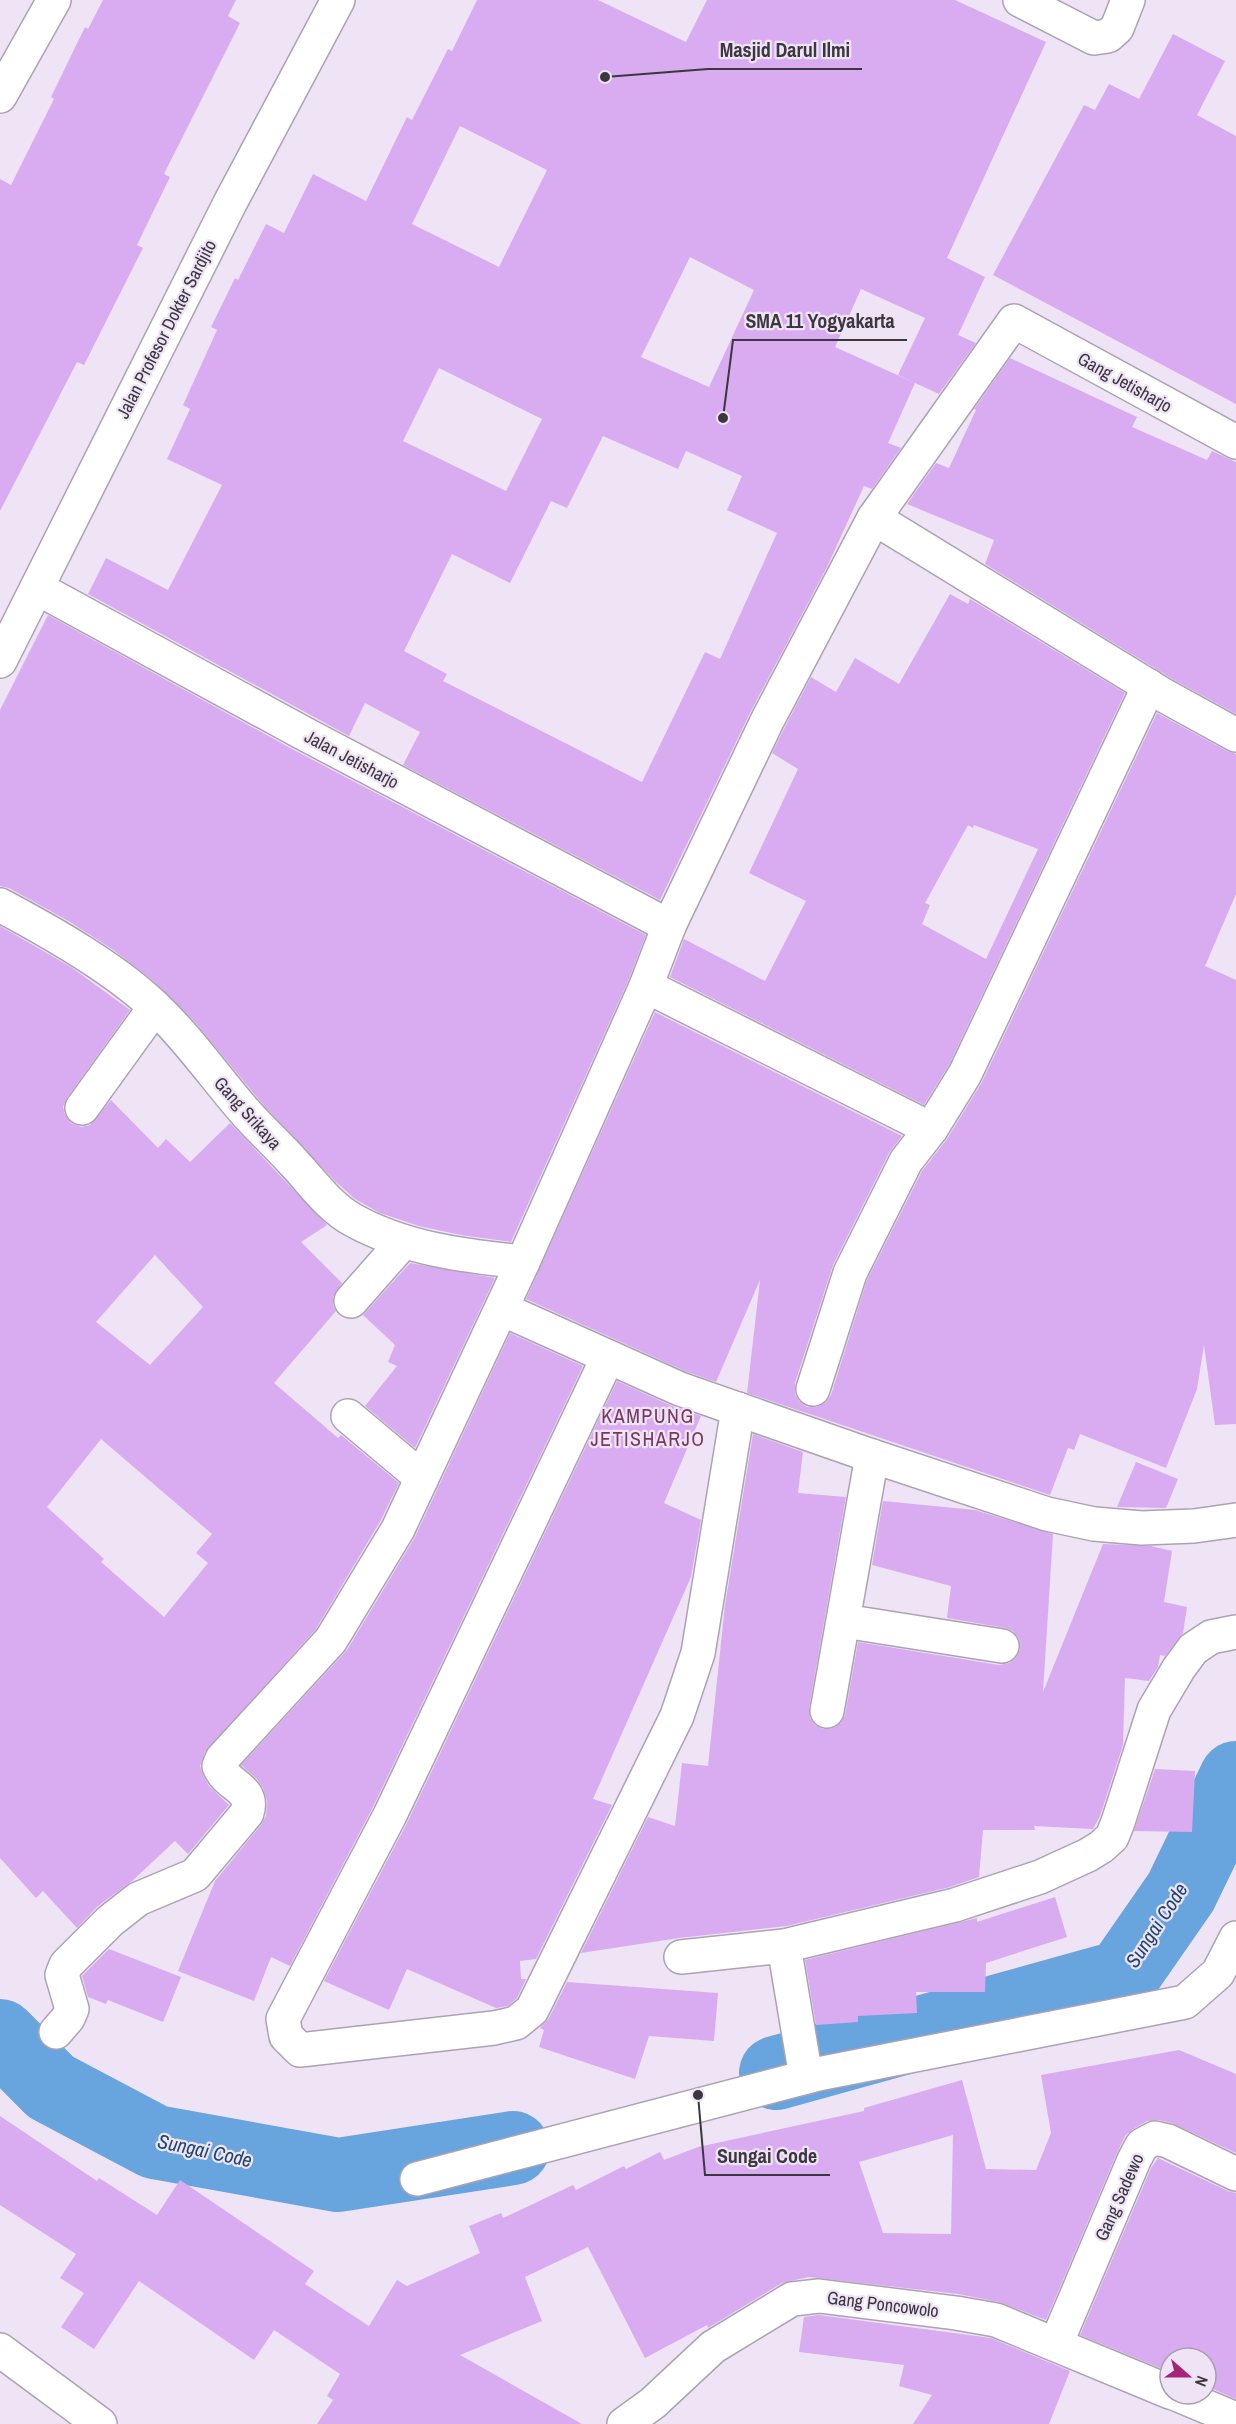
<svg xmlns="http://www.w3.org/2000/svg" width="1236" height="2424" viewBox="0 0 1236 2424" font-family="'Archivo Narrow',sans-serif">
  <rect width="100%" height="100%" fill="#efe3f6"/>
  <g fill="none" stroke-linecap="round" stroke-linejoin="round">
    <g stroke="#68a4dd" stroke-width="74">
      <path d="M0,2036L51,2087L155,2142L338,2175L513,2148"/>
      <path d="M776,2073L1122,1977L1181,1892L1236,1778"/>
    </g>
  </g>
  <g fill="#d9acf1" fill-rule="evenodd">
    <path d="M103,0H236L228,16L240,23L164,174L170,177L137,245L143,248L84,365L77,362L0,511V179L11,185L54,99L51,97L85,27L88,29Z"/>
    <path d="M477,0H598L686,42L707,0H955L1046,42L947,258L985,277L958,335L976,343L939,394L898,375L925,318L861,289L835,347L915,383L888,443L901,448L872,489L864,486L827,567L751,711L660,900L403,765L420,732L365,703L349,736L88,594L106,558L168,590L222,485L167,459L190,409L183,405L217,330L211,327L235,278L238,280L266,224L284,233L313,174L366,201L407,117L412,120L448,49L452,51ZM460,126L547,170L499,267L412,224ZM690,257L754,290L709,387L641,357ZM439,368L542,419L506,491L403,441ZM603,436L678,469L686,451L742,476L727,510L777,533L720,659L705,652L642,782L443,681L447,674L404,651L452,554L510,583L551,501L567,508Z"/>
    <path d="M1173,34L1225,61L1197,115L1236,136V404L993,275L1084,105L1095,110L1109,84L1139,99Z"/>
    <path d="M1010,358L1137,417L1132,427L1207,460L1212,451L1236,462V714L1174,680L985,564L994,540L907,504L936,463L949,468L976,410L974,409Z"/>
    <path d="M950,594L968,604L970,599L1125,693L949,1065L924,1105L670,977L684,939L765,981L806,901L749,873L798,769L772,753L785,727L811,677L836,692L855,658L899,684ZM968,825L973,828L974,825L1038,849L986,959L922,924L930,905L925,903Z"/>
    <path d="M48,615L294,750L646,935L629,979L511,1242L461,1235L419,1226L380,1213L355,1199L335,1181L266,1108L193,1020L151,979L112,949L70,922L9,888L0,886V710Z"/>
    <path d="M1157,713L1227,751L1236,754V894L1205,966L1236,980V1424L1215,1425L1204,1345L1197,1389L1166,1468L1080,1434L1074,1450L1068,1448L1050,1495L747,1393L760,1280L716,1382L687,1372L526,1299L655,1012L902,1136L889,1153L833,1265L795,1383V1394L799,1401L807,1407H816L826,1402L831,1395L867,1280L922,1171L947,1139L982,1082Z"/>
    <path d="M0,926L71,967L130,1010L67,1098L63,1107L65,1115L71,1123L81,1127L90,1125L111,1100L158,1148L166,1139L190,1162L230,1123L327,1225L301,1242L342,1283L333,1297V1306L336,1311L274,1383L338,1438L341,1435L399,1483L381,1520L316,1629L205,1752L200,1766L203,1775L209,1786L229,1805L188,1854L175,1841L132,1881L98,1906L77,1928L43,1891L36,1898L0,1858ZM155,1255L203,1307L150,1365L96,1322ZM101,1439L212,1534L196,1553L208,1563L164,1617L101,1562L104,1559L47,1507Z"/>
    <path d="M410,1263L495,1278L415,1448L365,1406L397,1366L388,1362L395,1345L363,1315Z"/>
    <path d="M510,1333L583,1366L373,1807L290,1966L271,1957L254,2001L178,1971L215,1881L261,1825L266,1816L267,1801L263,1788L257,1779L241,1765L347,1650L415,1537Z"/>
    <path d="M617,1381L672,1406L701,1416L664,1503L701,1520L691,1577L593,1799L612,1805L536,1959L520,1961L521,1979H526L517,1998L508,2006L496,2008L407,1969L389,2010L324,1981L407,1823Z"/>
    <path d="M753,1434L803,1452L798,1493L846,1497L809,1708L810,1718L815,1725L823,1729L834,1728L841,1723L845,1715L858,1642L999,1665L1009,1663L1016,1658L1020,1649L1019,1639L1013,1631L1005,1628L947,1618L951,1586L872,1565L883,1501L975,1510L1053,1534L1043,1692L1103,1544L1151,1546L1172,1551L1164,1602L1187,1607L1183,1633L1165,1656L1160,1655L1158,1667L1149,1681L1125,1678L1123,1745L1100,1816L1093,1829L1034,1826L1035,1830H983L979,1877L950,1887L787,1926L679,1938L581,1953L648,1817L675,1826L682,1763L708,1766L725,1605Z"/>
    <path d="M1136,1462L1178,1479L1166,1508L1117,1507Z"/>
    <path d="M1155,1769L1195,1771L1192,1832L1134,1831Z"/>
    <path d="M1055,1897L1067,1937L986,1963L985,1992H916L917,2013L858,2016V2022L816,2025L805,1960L977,1918V1922Z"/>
    <path d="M109,1949L181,1977L163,2022L108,2000L106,2004L88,1997L82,1976Z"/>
    <path d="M567,1982L718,1993L714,2041L649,2036L635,2079L539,2047L544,2030L540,2028L549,2018Z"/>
    <path d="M1179,2050L1236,2074V2153L1172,2123L1159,2120L1147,2121L1133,2129L1125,2136L1117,2153L1046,2320L999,2302L958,2294L809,2277L782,2283L708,2328L707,2325L645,2358L588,2247L525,2277L542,2321L460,2355L582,2424H317L333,2400L327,2396L340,2374L274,2330L254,2360L139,2281L94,2349L61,2327L84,2293L60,2278L76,2254L0,2205V2116L97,2181L99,2178L157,2215L180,2180L314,2271L305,2284L369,2326L397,2280L407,2286L480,2253L469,2226L501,2213L503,2218L573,2185L576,2190L624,2166L626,2169L660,2152L664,2160L698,2147L864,2111V2108L962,2080L986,2169L1036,2170L1051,2133L1041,2075ZM953,2135L951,2234L883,2233L859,2162Z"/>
    <path d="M1158,2158L1228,2191L1236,2193V2399L1206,2386V2358H1170V2372L1080,2335L1151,2168Z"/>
    <path d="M819,2315L991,2338L1070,2371L1049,2424H913L932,2395L899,2386L904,2365L799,2352L804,2317Z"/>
  </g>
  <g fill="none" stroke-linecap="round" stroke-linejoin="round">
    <defs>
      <g id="minor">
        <path d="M1020,0L1094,38L1108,36L1117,28L1128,0"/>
        <path d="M0,96L54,0"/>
        <path d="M874,518L1165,696L1236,735"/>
        <path d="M37,588L303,733L669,926"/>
        <path d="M0,661L230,203L338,0"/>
        <path d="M0,905C49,931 115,968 155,1007C189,1039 216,1079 247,1114C262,1131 279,1146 294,1163C312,1182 329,1207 353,1220C405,1249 465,1256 523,1262"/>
        <path d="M646,986L931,1129L906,1161L850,1273L813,1389"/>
        <path d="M82,1108L155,1007"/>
        <path d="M931,1129L965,1074L1149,686"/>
        <path d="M351,1301L403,1242"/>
        <path d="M502,1309L680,1389L872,1456L1047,1514L1094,1524L1142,1528L1194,1526L1236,1520"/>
        <path d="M608,1357L390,1815L283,2019L286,2036L300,2050L494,2028L516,2023L532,2010L677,1716L698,1653L738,1409"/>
        <path d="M348,1416L422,1478"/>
        <path d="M844,1621L1002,1646"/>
        <path d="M827,1711L872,1456"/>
        <path d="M784,1946L806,2077"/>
        <path d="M681,1957L784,1946L955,1905L1040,1877L1088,1855L1101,1847L1112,1837L1118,1822L1154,1710L1179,1668L1193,1649L1211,1637L1236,1632"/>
        <path d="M56,2032L68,2018L72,2009L62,1975L66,1965L110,1921L138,1899L195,1875L247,1813C255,1787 227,1787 219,1766L222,1759L331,1640L398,1529L523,1262L646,986L669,926L768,719L874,518L1014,321L1236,442"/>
        <path d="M417,2179L818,2074L1185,2002L1218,1973L1236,1938"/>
        <path d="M1056,2344L1134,2160L1142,2145L1155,2138L1168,2141L1236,2174"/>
        <path d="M0,2350L100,2424"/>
        <path d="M1176,2394L1236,2419"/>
        <path d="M624,2424L653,2403L713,2347L792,2299L819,2296L956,2313L996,2320L1170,2392"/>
      </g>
    </defs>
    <use href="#minor" stroke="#ada2b3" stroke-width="36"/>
    <use href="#minor" stroke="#fff" stroke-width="33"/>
  </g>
  <g text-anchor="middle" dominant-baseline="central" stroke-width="4.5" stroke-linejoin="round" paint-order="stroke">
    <g font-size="18" fill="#3b373e" stroke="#efe3f6">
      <text transform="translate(166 329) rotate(-63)">Jalan Profesor Dokter Sardjito</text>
      <text transform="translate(1125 382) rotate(29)">Gang Jetisharjo</text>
      <text transform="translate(352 759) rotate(28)">Jalan Jetisharjo</text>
      <text transform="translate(248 1113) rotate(48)">Gang Srikaya</text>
      <text transform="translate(1119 2197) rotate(-66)">Gang Sadewo</text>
      <text transform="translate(883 2304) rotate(7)">Gang Poncowolo</text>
    </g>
    <g font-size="20" letter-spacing="1.5" fill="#79395e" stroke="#efe3f6">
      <text x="648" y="1415">KAMPUNG<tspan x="648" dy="23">JETISHARJO</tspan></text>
    </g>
    <g font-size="20" font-style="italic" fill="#1a466c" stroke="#efe3f6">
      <text transform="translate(1156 1925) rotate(-57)">Sungai Code</text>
      <text transform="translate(205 2150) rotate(12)">Sungai Code</text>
    </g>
  </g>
  <path fill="none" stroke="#3b373e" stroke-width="2" d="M605 77L708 69H862M723 418L733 340H907M698 2095L705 2175H830"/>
  <g fill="#3b373e" stroke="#efe3f6" stroke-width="2">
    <circle cx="605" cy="77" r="6"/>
    <circle cx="723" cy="418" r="6"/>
    <circle cx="698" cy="2095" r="6"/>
  </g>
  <g font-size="20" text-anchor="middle" font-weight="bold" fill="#3b373e" stroke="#efe3f6" stroke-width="4.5" stroke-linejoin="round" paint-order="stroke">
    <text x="785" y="57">Masjid Darul Ilmi</text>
    <text x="820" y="328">SMA 11 Yogyakarta</text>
    <text x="767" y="2163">Sungai Code</text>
  </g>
  <g transform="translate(1188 2376) rotate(111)"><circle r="28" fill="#efe3f6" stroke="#a79eac" stroke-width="1.5"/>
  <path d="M0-4.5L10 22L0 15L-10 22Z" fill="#a42576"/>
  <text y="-9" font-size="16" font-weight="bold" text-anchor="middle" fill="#3b373e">N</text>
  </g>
</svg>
